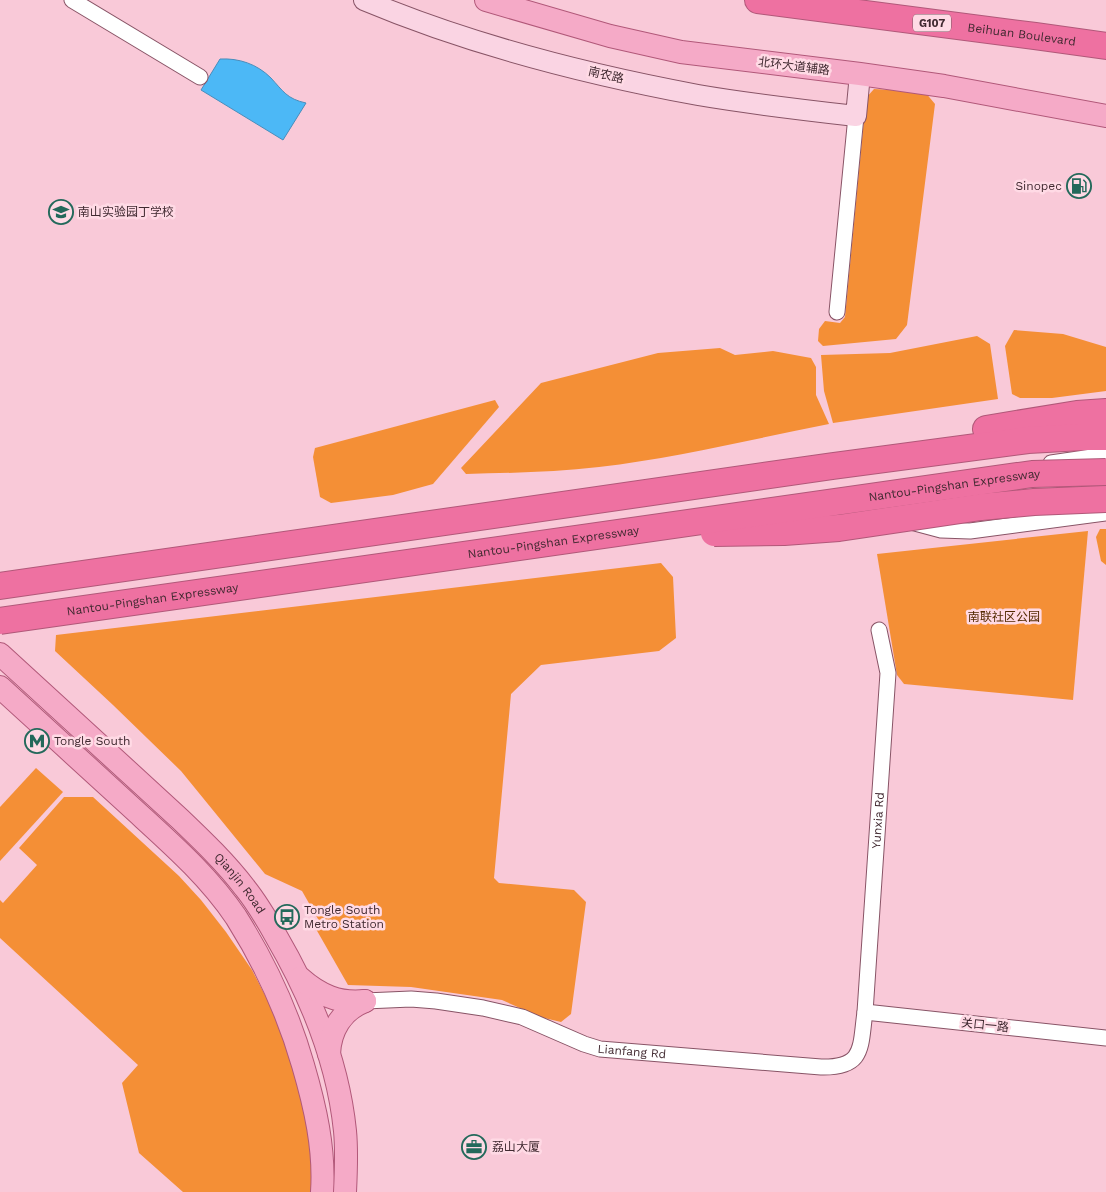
<svg xmlns="http://www.w3.org/2000/svg" width="1106" height="1192" viewBox="0 0 1106 1192" font-family="'Work Sans','Noto Sans SC',sans-serif">
  <rect width="100%" height="100%" fill="#f9c9d8"/>
  <g fill="#f48f36">
    <path d="M874,89L925,92L935,104L907,325L896,339L823,346L818,341L819,329L825,321L840,323L845,317L866,98Z"/>
    <path d="M1014,330L1063,334L1106,347V391L1052,398H1020L1012,394L1005,346Z"/>
    <path d="M977,336L990,344L998,399L833,423L824,391L821,355L890,353Z"/>
    <path d="M720,348L735,355L773,351L811,358L816,367V395L829,424C753,439 676,458 599,467C555,472 510,473 466,474L461,468L541,383L658,353Z"/>
    <path d="M495,400L499,407L433,484L393,495L331,503L320,497L313,457L315,448Z"/>
    <path d="M1100,529H1106V565L1101,561L1096,537Z"/>
    <path d="M1088,531L1073,700L904,684L897,675L877,554Z"/>
    <path d="M661,563L673,577L676,638L659,651L541,665L511,694L494,878L499,883L574,890L586,902L571,1014L561,1022L540,1017L502,1000L411,987L348,985L316,929L322,926L302,891L265,874L181,771L113,705L55,651L56,635Z"/>
    <path d="M36,768L63,792L0,861V807Z"/>
    <path d="M64,797H93L179,876L201,900L226,932L252,970L267,999L289,1052L312,1130L315,1192H183L139,1153L122,1083L138,1065L0,938V900L3,903L37,865L19,848Z"/>
  </g>
  <path fill="#4cb8f6" stroke="#488dbb" d="M220,59C239,58 257,64 271,78C283,91 287,99 306,103L283,140L201,90Z"/>
  <g fill="none" stroke-linecap="round" stroke-linejoin="round">
    <defs>
      <g id="street">
        <path d="M72,0L200,77"/>
        <path d="M837,312L856,116"/>
        <path d="M1051,463L1106,455"/>
        <path d="M911,522L941,530L970,531L1106,513"/>
        <path id="s1" d="M365,1001L411,999L436,1001L483,1008L522,1017L584,1044L600,1049L821,1067C865,1068 860,1047 865,1012L888,673L879,630"/>
        <path d="M865,1012L1106,1038"/>
      </g>
      <path id="secondary" d="M364,0C471,45 585,74 698,95C750,104 803,110 856,116L860,74"/>
      <g id="primary">
        <path d="M486,0L610,36L681,52L860,74L944,86L1106,116"/>
        <path id="s2" d="M0,654L180,819C203,841 226,863 245,888C257,903 267,920 276,936C311,996 338,1062 345,1131C347,1151 346,1172 345,1192"/>
        <path d="M0,687C43,726 86,766 129,805C167,840 207,874 236,917C265,963 288,1013 303,1065C315,1106 325,1149 322,1192"/>
        <path d="M300,978C319,995 339,1004 365,1001"/>
        <path d="M329,1054C330,1030 342,1010 365,1001"/>
      </g>
      <g id="highway">
        <path id="s3" d="M758,0L1035,36L1106,46"/>
        <path d="M986,429L1077,414L1106,412"/>
        <path d="M0,586L833,466L1028,440L1083,437H1106"/>
      </g>
    </defs>
    <use href="#street" stroke="#885466" stroke-width="17"/>
    <use href="#secondary" stroke="#885466" stroke-width="22"/>
    <use href="#primary" stroke="#b15879" stroke-width="24"/>
    <use href="#highway" stroke="#b15879" stroke-width="28"/>
    <use href="#street" stroke="#fff" stroke-width="15"/>
    <use href="#secondary" stroke="#fad4e3" stroke-width="20"/>
    <use href="#primary" stroke="#f5aac7" stroke-width="22"/>
    <use href="#highway" stroke="#ee71a1" stroke-width="26"/>
    <defs>
      <g id="highway-bridge">
        <path d="M714,533L784,532L839,528L981,507L1034,502L1106,499"/>
        <path id="s4" d="M0,621L1032,474L1106,472"/>
      </g>
    </defs>
    <use href="#highway-bridge" stroke="#b15879" stroke-width="28" stroke-linecap="butt"/>
    <use href="#highway-bridge" stroke="#ee71a1" stroke-width="26"/>
  </g>
  <defs>
    <symbol id="fuel-ring" viewBox="-11 -11 22 22"><circle r="9.5" fill="#ffdae5" stroke="#24695b" stroke-width="1.5"/><path d="M-5.5-6h7V0h2V4h1.3V-2.5L3-4.5l.8-.8L6-3V5H2.5V1h-1V6h-7ZM-4.2-4.7v3.2H.2V-4.7Z" fill="#24695b"/></symbol>
    <symbol id="school-ring" viewBox="-11 -11 22 22"><circle r="9.5" fill="#ffdae5" stroke="#24695b" stroke-width="1.5"/><path d="M0-5L7-2L0 1L-7-2ZM-4 1L0 2.5L4 1V4Q0 6-4 4Z" fill="#24695b"/></symbol>
    <symbol id="metro-ring" viewBox="-11 -11 22 22"><circle r="9.5" fill="#ffdae5" stroke="#24695b" stroke-width="1.5"/><path d="M-5.5 5V-5H-3L0 0L3-5H5.5V5H3V-.5L0 4L-3-.5V5Z" fill="#24695b"/></symbol>
    <symbol id="bus-ring" viewBox="-11 -11 22 22"><circle r="9.5" fill="#ffdae5" stroke="#24695b" stroke-width="1.5"/><path d="M-5-6H5V4H4V6H2V4H-2V6H-4V4H-5ZM-3.5-4V0h7V-4ZM-3.5 1.2v1.5H-2V1.2ZM2 1.2v1.5H3.5V1.2Z" fill="#24695b"/></symbol>
    <symbol id="office-ring" viewBox="-11 -11 22 22"><circle r="9.5" fill="#ffdae5" stroke="#24695b" stroke-width="1.5"/><path d="M-6-3h4V-5.5h4V-3h4V5H-6ZM-1-4.5V-3h2v-1.5ZM-6 0V1H6V0Z" fill="#24695b"/></symbol>
  </defs>
  <g fill-rule="evenodd">
    <use href="#fuel-ring" x="1065" y="172" width="28" height="28"/>
    <use href="#school-ring" x="47" y="198" width="28" height="28"/>
    <use href="#metro-ring" x="23" y="727" width="28" height="28"/>
    <use href="#bus-ring" x="273" y="903" width="28" height="28"/>
    <use href="#office-ring" x="460" y="1133" width="28" height="28"/>
  </g>
  <g text-anchor="middle" dominant-baseline="central" stroke-width="5" stroke-linejoin="round" paint-order="stroke">
    <rect fill="#ffdae5" stroke="#795e66" stroke-width="1" x="913" y="14.5" width="38" height="17" rx="4"/>
    <g font-size="11" font-weight="bold" fill="#402930">
      <text x="932" y="23">G107</text>
    </g>
    <g font-size="12" fill="#402930" stroke="#ffdae5">
      <text stroke="none"><textPath href="#s3" startOffset="266">Beihuan Boulevard</textPath></text>
      <text transform="translate(794 66) rotate(7)">北环大道辅路</text>
      <text transform="translate(606 75) rotate(13)">南农路</text>
      <text stroke="none"><textPath href="#s4" startOffset="964">Nantou-Pingshan Expressway</textPath></text>
      <text stroke="none"><textPath href="#s4" startOffset="559">Nantou-Pingshan Expressway</textPath></text>
      <text stroke="none"><textPath href="#s4" startOffset="154">Nantou-Pingshan Expressway</textPath></text>
      <text stroke="none"><textPath href="#s1" startOffset="740">Yunxia Rd</textPath></text>
      <text stroke="none"><textPath href="#s2" startOffset="332">Qianjin Road</textPath></text>
      <text transform="translate(985 1025) rotate(6)">关口一路</text>
      <text stroke="none"><textPath href="#s1" startOffset="275">Lianfang Rd</textPath></text>
    </g>
    <g font-size="12" fill="#402930" stroke="#ffdae5" text-anchor="start">
      <text x="1062" y="186" text-anchor="end">Sinopec</text>
      <text x="78" y="212">南山实验园丁学校</text>
      <text x="54" y="741">Tongle South</text>
      <text x="304" y="910">Tongle South<tspan x="304" dy="14">Metro Station</tspan></text>
      <text x="492" y="1147">荔山大厦</text>
    </g>
    <g font-size="12" fill="#522901" stroke="#ffdae5">
      <text x="1004" y="617">南联社区公园</text>
    </g>
  </g>
</svg>
